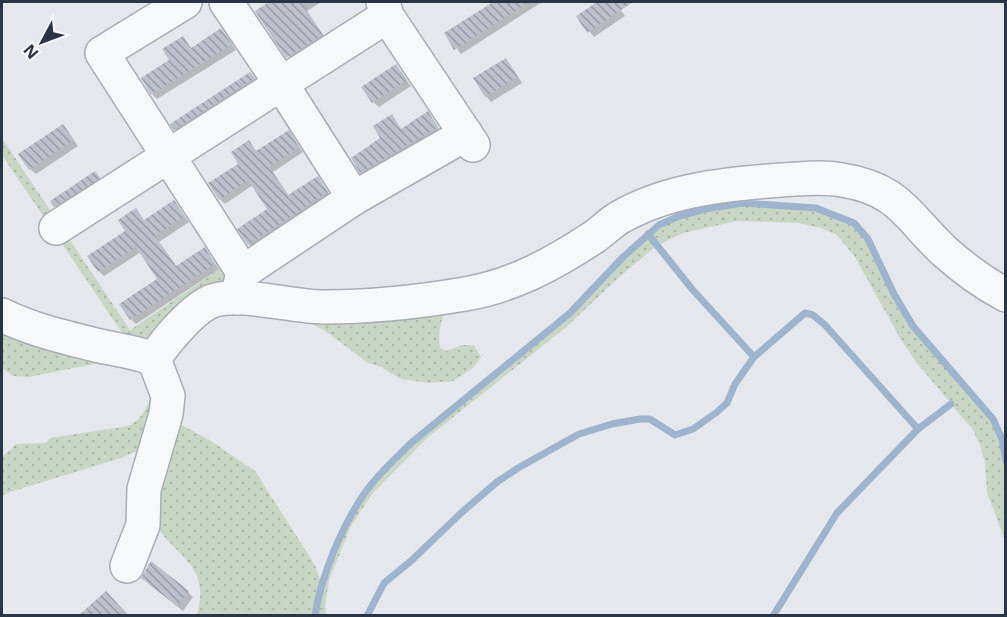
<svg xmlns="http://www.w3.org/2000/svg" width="1007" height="617" viewBox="0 0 1007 617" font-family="'Noto Sans',sans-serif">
  <defs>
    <pattern id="green-dots" width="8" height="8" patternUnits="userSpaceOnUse" patternTransform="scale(1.5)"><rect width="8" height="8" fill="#c9d6c5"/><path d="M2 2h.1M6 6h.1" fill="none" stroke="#adb8ab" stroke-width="1.8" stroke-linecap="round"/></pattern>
    <pattern id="building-back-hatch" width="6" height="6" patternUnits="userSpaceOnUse" patternTransform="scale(1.5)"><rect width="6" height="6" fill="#bbc0ca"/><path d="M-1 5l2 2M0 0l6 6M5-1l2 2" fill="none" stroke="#989da6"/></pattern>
  </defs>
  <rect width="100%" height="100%" fill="#e4e7ec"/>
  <g fill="url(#green-dots)">
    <path d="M2,138L130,330L231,261L238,275L155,339L131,346L2,155Z"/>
    <path d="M743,205C776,207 827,204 854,225C877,244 892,300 911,327C936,363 984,398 999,437C1007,468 1006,508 1005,541L987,492L985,463L980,445L973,430L916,362L900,338L855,257L837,235L821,228L798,223L737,221L683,233L658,245L650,235C676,213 711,210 743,205Z"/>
    <path d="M648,237L656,246L616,280L565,328L427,438L372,494L351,526L329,580L325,606L326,615H317L324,583L339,545L349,521L366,494L413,444L571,314L624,258Z"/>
    <path d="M453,299C441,318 438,325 440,348L447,351L462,345H474L481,357L473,368L453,381L429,383L401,379L381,367L368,363L324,330L304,320Z"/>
    <path d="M2,322L153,368L152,439L135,452L121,458L10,492L2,496V457L16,444L46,443L50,438L128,426C148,417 156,392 148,372L114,360L29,377L13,376L2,368Z"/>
    <path d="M173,420L211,441L255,471L315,565L321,582L313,615H197C211,563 177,560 154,522Z"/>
  </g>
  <g fill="#0003">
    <path d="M272,2H321L307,11L327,41L293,62L257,11Z"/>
    <path d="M495,2H542L461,54L446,33Z"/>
    <path d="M600,2H615L625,16L594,37L578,16Z"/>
    <path d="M226,35L236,50L157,99L152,94L182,38L192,49Z"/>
    <path d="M506,59L522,83L491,102L486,96Z"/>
    <path d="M396,66L411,86L379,107L373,102Z"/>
    <path d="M250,73L259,84L180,134L175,129Z"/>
    <path d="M427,113L442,133L367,177L361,172L382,138L391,116L402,130Z"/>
    <path d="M63,126L78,146L36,174L30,169Z"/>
    <path d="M288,132L303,152L273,172L289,196L317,178L332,198L254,249L249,244L269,209L253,185L225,204L220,199L240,164L248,142L257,153Z"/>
    <path d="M95,173L104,183L60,211L55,206Z"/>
    <path d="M174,202L189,222L159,242L177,267L205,249L219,269L136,324L131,319L159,280L141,252L104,276L99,271L145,221Z"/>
    <path d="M148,583L188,592L193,597L183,611Z"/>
    <path d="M106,593L127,616H81Z"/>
  </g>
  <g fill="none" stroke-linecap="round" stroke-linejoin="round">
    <g stroke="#9fb4cc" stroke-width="7">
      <path d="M648,234L692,289L754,357"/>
      <path d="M315,616C321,576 341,528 364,494C377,475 395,459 411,443L570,313L623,257L659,225L679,216L705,209L743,203L816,208L854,223L868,239L894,294L913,326L993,419L1002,439L1006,461"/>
      <path d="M367,616L384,583L411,561L461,513L497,482L518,468L579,434L612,424L640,419H650L675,435L693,429L717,412L727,403L735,384L754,357L805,313L813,315L825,325L918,429"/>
      <path d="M773,616L837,513L918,429L951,404"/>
    </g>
  </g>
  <g fill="url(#building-back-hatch)">
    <path d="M269,2H301L323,35L286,58L255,11Z"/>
    <path d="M493,2H529L454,50L444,33Z"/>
    <path d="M597,2H633L587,33L576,16Z"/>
    <path d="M221,28L232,44L151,95L141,78L169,60L162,49L183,36L191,48Z"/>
    <path d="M506,58L518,77L485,97L473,78Z"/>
    <path d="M396,64L407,80L372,103L361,87Z"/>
    <path d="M250,72L255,78L174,130L170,124Z"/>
    <path d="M428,111L438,127L360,173L351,158L380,138L373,126L392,114L401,129Z"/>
    <path d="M63,124L74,140L29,170L18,154Z"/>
    <path d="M289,130L299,147L269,167L288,195L318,176L328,192L248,245L237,229L267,209L248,180L219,200L208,183L238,164L231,152L249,140L256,151Z"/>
    <path d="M95,171L100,178L54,207L50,201Z"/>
    <path d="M174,200L185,216L155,236L176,266L205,247L215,264L130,320L119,304L157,279L136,247L98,272L87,256L125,231L118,220L136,208L144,220Z"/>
    <path d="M151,561L189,591L177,606L141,578Z"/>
    <path d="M106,591L128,615H79Z"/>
  </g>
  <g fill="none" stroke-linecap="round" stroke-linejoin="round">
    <defs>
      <g id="minor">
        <path d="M185,2L102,53L243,272L237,298"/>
        <path d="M226,2L282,85L354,198"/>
        <path d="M383,2L387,16L473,145"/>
        <path d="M56,228L387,16"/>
        <path d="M243,272L354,198L466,134"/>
        <path d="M2,315C32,330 67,338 100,346C118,350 136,352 154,359L168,396L166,414L144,489L143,525L127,566"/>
        <path d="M154,359C165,342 194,306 215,300C243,292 292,307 323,307C370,307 418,302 465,294C513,286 553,264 594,237C604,230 613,220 624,215C672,189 728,184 781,180C802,179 821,176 842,180C899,189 907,216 944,251C963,268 983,283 1006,295"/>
      </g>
    </defs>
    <use href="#minor" stroke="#a9aeb7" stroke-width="36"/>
    <use href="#minor" stroke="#f7f8fa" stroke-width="33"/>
  </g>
  <rect width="1007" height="617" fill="none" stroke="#2b3445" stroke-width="6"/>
  <g transform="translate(42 42) rotate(229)" stroke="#f4f6f9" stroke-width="4.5" paint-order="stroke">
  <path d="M0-4.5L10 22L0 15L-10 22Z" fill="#2b3445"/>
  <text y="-9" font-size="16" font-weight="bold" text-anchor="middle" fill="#2b3445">N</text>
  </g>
</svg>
